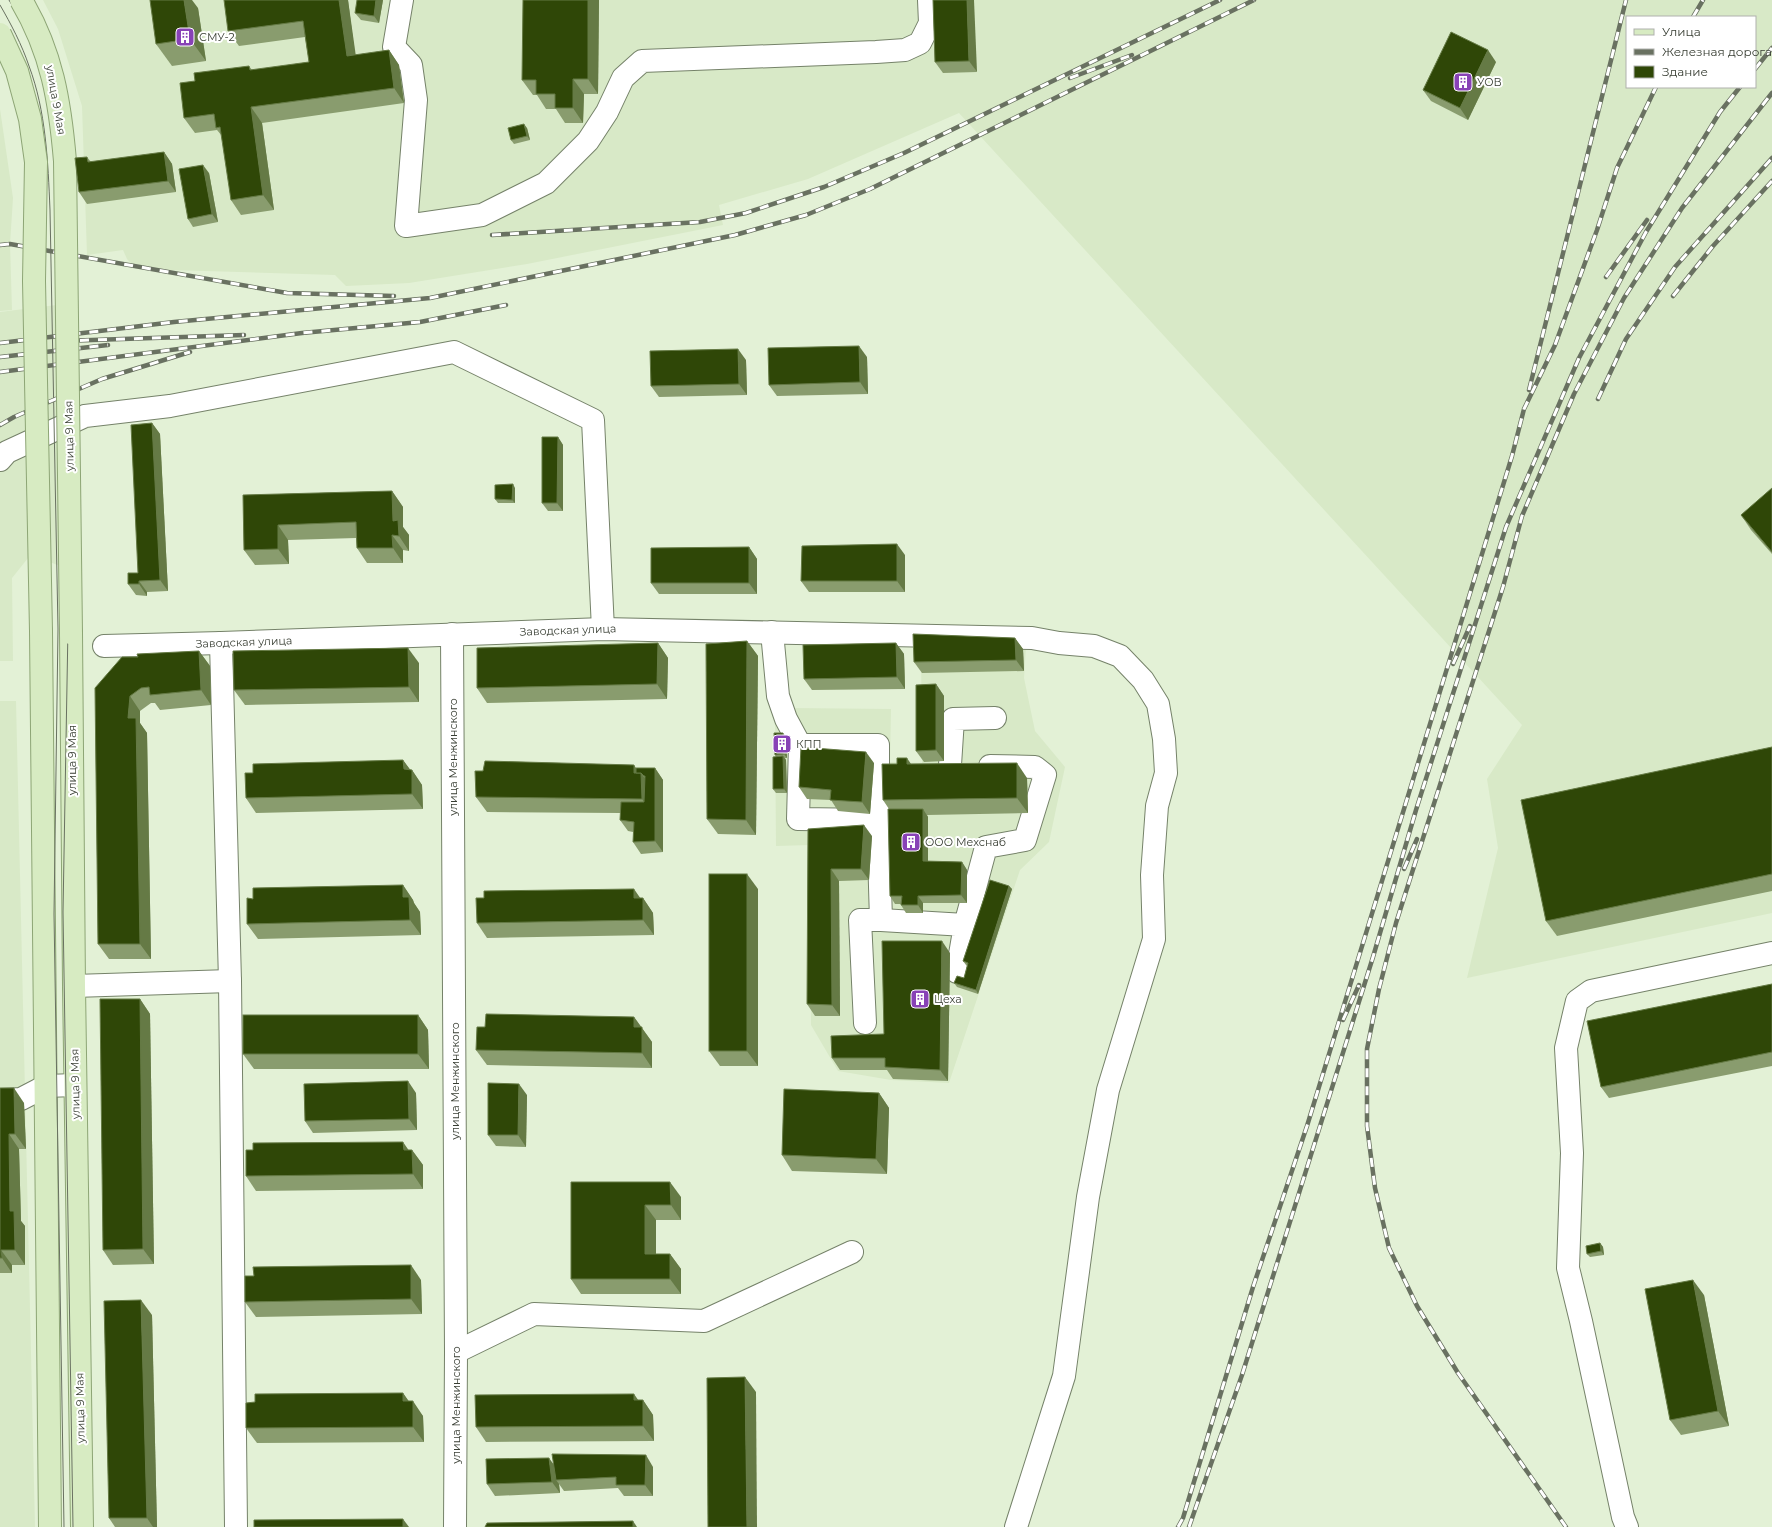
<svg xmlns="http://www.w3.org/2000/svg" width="1772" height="1527" viewBox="0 0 1772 1527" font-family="Montserrat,sans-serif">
  <rect width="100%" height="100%" fill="#e3f1d6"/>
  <g fill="#d8e9c7" fill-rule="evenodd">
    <path d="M43,0H1772V913L1467,978L1498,848L1487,779L1522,725L959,113L808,179L719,205L723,225L527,264L409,283L346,286L335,275L136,269L127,259L123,250L87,255L82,106L58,29ZM1627,17H1755V87H1627Z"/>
    <path d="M0,109L13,198L10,244L12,310L0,311Z"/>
    <path d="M73,303L63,567L44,560L36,548L12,578L13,661H0V312Z"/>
    <path d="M921,646L1026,647L1024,678L1035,731L1065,767L1049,842L1020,870L949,1083L891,1080L838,1071L811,1025L810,845L776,846L775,716L791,708L891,709L890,762L922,763Z"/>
    <path d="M0,701H16L35,1527H0Z"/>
  </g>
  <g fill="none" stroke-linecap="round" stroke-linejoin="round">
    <defs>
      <g id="minor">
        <path d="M402,0L394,47L411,65L416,100L406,226L482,215L546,183L588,141L607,112L623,78L642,61L876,52L905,50L920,43L930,23L929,0"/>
        <path d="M0,460L7,452L85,416L170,406L454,352L593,420L603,629"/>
        <path d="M772,632L778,696L786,719L800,745L798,819L878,820V745H800"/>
        <path d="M452,634L456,1352L455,1527"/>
        <path d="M221,643L230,981L236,1527"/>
        <path d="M104,646L221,643L603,629L1032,638L1059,643L1094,646L1120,656L1143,680L1158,704L1164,739L1166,773L1157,806L1152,875L1154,939L1108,1090L1088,1197L1064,1376L1016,1527"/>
        <path d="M950,765L953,719L995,718"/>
        <path d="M881,920L965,925L957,972"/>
        <path d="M965,925L986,847L1025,840L1045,775L1035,767L990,766"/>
        <path d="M74,986L230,981"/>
        <path d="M865,1023L860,920H881L878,820"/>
        <path d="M0,1100L21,1099L46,1086L75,1085"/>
        <path d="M456,1352L534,1314L704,1321L852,1252"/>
        <path d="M1627,1527L1623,1517L1581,1321L1568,1268L1572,1153L1566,1048L1577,1001L1591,991L1772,953"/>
      </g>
      <g id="major">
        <path d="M41,631L50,1527"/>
        <path d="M71,633L74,986L82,1527"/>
      </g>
    </defs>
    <use href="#minor" stroke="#758269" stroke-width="24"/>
    <use href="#major" stroke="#8da575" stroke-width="24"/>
    <use href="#minor" stroke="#fff" stroke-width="22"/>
    <use href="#major" stroke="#d7ebc2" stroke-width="22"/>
    <g stroke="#697161" stroke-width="1">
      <path d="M9,0C49,65 55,136 59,210L68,627L63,912L73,1527"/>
      <path d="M0,5C11,24 22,45 29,66C46,111 48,162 50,210L58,629L54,914L64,1527"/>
    </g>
    <defs>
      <g id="rail">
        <path d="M1693,17L1703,0"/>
        <path d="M1755,69L1772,48"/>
        <path d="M1070,78L1132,55"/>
        <path d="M492,235L700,222L746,213L824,187L904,153L1220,0"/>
        <path d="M0,245L10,244L287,293L394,296"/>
        <path d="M1606,277L1647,220"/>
        <path d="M1673,296L1713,246L1772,181"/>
        <path d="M62,341L244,335"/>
        <path d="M0,343L174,322L430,298L735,235L806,215L870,189L1254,0"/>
        <path d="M0,357L108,345"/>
        <path d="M0,372L302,333L420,322L506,305"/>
        <path d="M1529,390L1626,0"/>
        <path d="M1598,399L1626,339L1675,267L1772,158"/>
        <path d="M0,425L14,417L102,379L190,352"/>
        <path d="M1453,664L1470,626"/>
        <path d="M1404,869L1417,839"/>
        <path d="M1343,1020L1359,985"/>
        <path d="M1178,1527L1183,1518L1253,1287L1307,1126L1512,456L1524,409L1555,345L1597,230L1617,168L1656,87"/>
        <path d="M1189,1527L1242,1375L1373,957L1416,810L1506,527L1579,358L1646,232L1720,112L1740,87"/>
        <path d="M1566,1527L1458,1373L1417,1306L1389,1248L1375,1188L1367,1126V1049L1379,989L1396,923L1503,587L1522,516L1574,394L1624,298L1682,208L1772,93"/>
      </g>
    </defs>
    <use href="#rail" stroke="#697161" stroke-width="4.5"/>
    <use href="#rail" stroke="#fff" stroke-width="3" stroke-dasharray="9" stroke-linecap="butt"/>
    <defs>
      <g id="major-bridge">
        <path d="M21,0C52,52 60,102 65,161L71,633"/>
        <path d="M0,34L17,71L30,119L36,162L34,281L41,631"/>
      </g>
    </defs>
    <use href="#major-bridge" stroke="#8da575" stroke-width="24" stroke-linecap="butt"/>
    <use href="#major-bridge" stroke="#d7ebc2" stroke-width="22"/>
  </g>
  <g fill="#899c6e">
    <path d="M348,0L355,55L389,50L399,65L404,103L262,123L274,210L241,215L231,200L222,136L217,130L195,133L184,118L195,81L249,66L252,70L309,62L305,37L239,46L228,31Z"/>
    <path d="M383,0L379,23L361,20L355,13Z"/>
    <path d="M599,0L598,94H584L583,123H565L556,109H546L537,95H533L522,80Z"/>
    <path d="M933,0L977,72L943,73L935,62Z"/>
    <path d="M198,8L206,61L172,66L156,44Z"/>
    <path d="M1496,62L1468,120L1431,101L1423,90Z"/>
    <path d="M527,128L530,140L514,144L511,140Z"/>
    <path d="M164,152L172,164L176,192L87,204L79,192L87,157L91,162Z"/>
    <path d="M209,173L218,222L193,227L188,219Z"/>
    <path d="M867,357L868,394L777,396L769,385Z"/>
    <path d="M746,360L747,395L659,397L651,386Z"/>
    <path d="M152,423L160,434L168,591L147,592V596L136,595L128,584L138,573Z"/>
    <path d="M558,437L563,445V511H548L542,503Z"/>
    <path d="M515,488V503H498L495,499Z"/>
    <path d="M1772,488V554L1751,530L1741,515Z"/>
    <path d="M392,491L403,507V527L409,535V551L403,550V563H367L357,548L356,538L288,540L289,564L255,565L244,550L243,495Z"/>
    <path d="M749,547L757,559V594H659L651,583Z"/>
    <path d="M905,555V592H809L801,581Z"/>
    <path d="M1015,638L1023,649L1024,671L922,673L914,662Z"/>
    <path d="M747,641L758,656L756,835L718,834L707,819Z"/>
    <path d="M658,643L668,658L667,699L487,703L477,688Z"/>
    <path d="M896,643L904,654L905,689L812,690L804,679Z"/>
    <path d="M199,651L210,666L211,705L160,710L155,703H151L140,711V723L147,733L151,959H109L98,944L95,688Z"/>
    <path d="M419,663V702L245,705L234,690Z"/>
    <path d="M936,684L944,696V761L924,762L916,751Z"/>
    <path d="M786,737L787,758H785L786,760L787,793H776L773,789L776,756L775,755Z"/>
    <path d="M1772,747V891L1557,936L1546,921Z"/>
    <path d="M403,760L410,770H412L422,785L423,809L256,813L246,798Z"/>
    <path d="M874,763L870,814L838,811L831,800L807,799L799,787Z"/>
    <path d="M911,764L1027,778L1028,813L927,815L928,817V861L962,862L967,870V903H923V913H906L901,905V904H895L890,896L889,809L883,800Z"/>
    <path d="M634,765L636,769L655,768L663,780V852L641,854L633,842V832L628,831L620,820L621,813L487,812L476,797L483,771Z"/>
    <path d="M808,829L872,836L869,880L839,881L840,1016H815L807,1004Z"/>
    <path d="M403,885L413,900L414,903L420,912L421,935L258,939L247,924L253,899Z"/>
    <path d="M1009,886L1012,889L978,994L957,987L954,983L964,978L967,966L966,965L963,961Z"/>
    <path d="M758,889V1066H720L709,1051Z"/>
    <path d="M640,898H643L653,913L654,935L487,938L477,923Z"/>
    <path d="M950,953L948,1081L893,1079L887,1070H840L832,1058L884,1034Z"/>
    <path d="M1772,984V1066L1609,1098L1601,1087Z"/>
    <path d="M140,999L150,1014L154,1264L113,1265L103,1250Z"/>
    <path d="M418,1015L428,1030L429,1069H254L243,1054Z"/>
    <path d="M634,1017L652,1042V1068L487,1065L476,1050L485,1027Z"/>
    <path d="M0,1088L24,1103L26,1149H19L21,1221L25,1226V1265H12V1273H0Z"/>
    <path d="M416,1093L417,1130L313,1133L305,1121Z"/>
    <path d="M879,1093L889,1108L887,1174L792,1171L782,1155Z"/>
    <path d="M527,1095L526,1147L496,1146L488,1135Z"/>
    <path d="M409,1150H412L423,1165V1189L256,1191L246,1176Z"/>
    <path d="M571,1182L681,1197V1220H656V1254H670L681,1269V1294H581L571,1279Z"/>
    <path d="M1600,1243L1603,1247L1604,1255L1590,1257L1587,1254Z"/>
    <path d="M254,1276L421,1280L422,1314L256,1317L245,1302Z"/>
    <path d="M1704,1295L1729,1426L1681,1435L1670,1420Z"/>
    <path d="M152,1315L157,1527H115L109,1518Z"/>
    <path d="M403,1393L408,1401L423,1416L424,1442L257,1443L246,1428L255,1402Z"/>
    <path d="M643,1400L653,1415L654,1441L486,1442L476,1427Z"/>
    <path d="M553,1464L653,1467V1496H624L618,1488L564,1491L559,1484L560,1493L495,1496L487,1484Z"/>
  </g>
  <g fill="#657a45">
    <path d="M184,0H192L198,8L206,61L190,39Z"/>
    <path d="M339,0H348L358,71L347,56Z"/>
    <path d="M376,0H383L379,23L374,16Z"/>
    <path d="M588,0H599L598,94L588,79Z"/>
    <path d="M967,0H974L977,72L969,61Z"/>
    <path d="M389,50L399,65L404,103L394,88Z"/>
    <path d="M1488,50L1496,62L1468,120L1460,108Z"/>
    <path d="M573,79L584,94L583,123L573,108Z"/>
    <path d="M251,107L262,123L274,210L263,195Z"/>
    <path d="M524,124L527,128L530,140L527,136Z"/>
    <path d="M164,152L172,164L176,192L168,181Z"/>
    <path d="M203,165L209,173L218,222L212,214Z"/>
    <path d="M859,346L867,357L868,394L860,382Z"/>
    <path d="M738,349L746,360L747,395L739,384Z"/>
    <path d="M152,423L160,434L168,591L160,580Z"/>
    <path d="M558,437L563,445V511L557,503Z"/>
    <path d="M513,484L515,488V503L512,500Z"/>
    <path d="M392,491L403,507V527L409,535V551L399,536L393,521Z"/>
    <path d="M278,525L288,540L289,564L278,549Z"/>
    <path d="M392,535L403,550V563L393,548Z"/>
    <path d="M897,544L905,555V592L897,581Z"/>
    <path d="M749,547L757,559V594L749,583Z"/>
    <path d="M139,581L147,592V596L139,584Z"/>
    <path d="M1015,638L1023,649L1024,671L1016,660Z"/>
    <path d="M747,641L758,656L756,835L746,820Z"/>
    <path d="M658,643L668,658L667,699L657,684Z"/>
    <path d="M896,643L904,654L905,689L897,677Z"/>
    <path d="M408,648L419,663V702L409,687Z"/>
    <path d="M199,651L210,666L211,705L201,690Z"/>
    <path d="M936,684L944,696V761L936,750Z"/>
    <path d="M130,696L140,711V723L147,733L151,959L140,944L128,718Z"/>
    <path d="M783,733L786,737L787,758L784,754Z"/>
    <path d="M866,752L874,763L870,814L862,802Z"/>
    <path d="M783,756L786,760L787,793L784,789Z"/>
    <path d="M907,758L917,773L907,764Z"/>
    <path d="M403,760L412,772V770L422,785L423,809L412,794L404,769Z"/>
    <path d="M1017,763L1027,778L1028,813L1017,798Z"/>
    <path d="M634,765L641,776V773L652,788V814L642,799L634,773Z"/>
    <path d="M655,768L663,780V852L655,841Z"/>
    <path d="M923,809L928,817V868L923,861Z"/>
    <path d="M864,825L872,836L869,880L861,869Z"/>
    <path d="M962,862L967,870V903L961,895Z"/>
    <path d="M831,869L839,881L840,1016L832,1005Z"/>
    <path d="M747,874L758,889V1066L747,1051Z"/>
    <path d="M403,885L413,900L414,903L420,912L421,935L410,920L403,897Z"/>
    <path d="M1009,886L1012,889L978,994L976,990Z"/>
    <path d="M634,889L643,902V898L653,913L654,935L643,920L634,898Z"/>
    <path d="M918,896L923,903V913L918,905Z"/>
    <path d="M942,941L950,953L948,1081L940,1070Z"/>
    <path d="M140,999L150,1014L154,1264L143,1249Z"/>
    <path d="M418,1015L428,1030L429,1069L418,1054Z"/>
    <path d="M634,1017L652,1042V1068L642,1053L634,1027Z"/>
    <path d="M408,1081L416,1093L417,1130L409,1119Z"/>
    <path d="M519,1084L527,1095L526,1147L518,1135Z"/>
    <path d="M14,1088L24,1103L26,1149L15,1134Z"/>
    <path d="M879,1093L889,1108L887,1174L876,1159Z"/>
    <path d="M9,1134L19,1149L21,1221L25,1226V1265L15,1250L10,1211Z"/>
    <path d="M403,1142L412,1155V1150L423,1165V1189L413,1174L404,1150Z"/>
    <path d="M670,1182L681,1197V1220L671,1205Z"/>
    <path d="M645,1205L656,1220V1269L645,1254Z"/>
    <path d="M1600,1243L1603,1247L1604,1255L1601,1251Z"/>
    <path d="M1,1250L12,1265V1273L2,1258Z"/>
    <path d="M670,1254L681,1269V1294L670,1279Z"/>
    <path d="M411,1265L421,1280L422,1314L411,1299Z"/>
    <path d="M1693,1280L1704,1295L1729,1426L1718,1411Z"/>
    <path d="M141,1300L152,1315L157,1527H153L147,1518Z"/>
    <path d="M745,1377L756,1392L757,1527H747Z"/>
    <path d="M403,1393L413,1407V1401L423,1416L424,1442L413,1427L403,1401Z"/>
    <path d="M634,1394L643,1407V1400L653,1415L654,1441L643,1426L634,1400Z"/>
    <path d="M646,1455L653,1467V1496L645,1485Z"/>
    <path d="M549,1458L557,1469L556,1480L559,1484L560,1493L552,1482Z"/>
    <path d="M403,1519L409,1527H403Z"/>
    <path d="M633,1521L637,1527H633Z"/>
  </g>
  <g fill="#2f4707" stroke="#657a45">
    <path d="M150,0H184L190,39L156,44Z"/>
    <path d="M224,0H339L347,56L389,50L394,88L251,107L263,195L231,200L220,127L216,128L214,114L184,118L180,83L195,81L194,73L249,66L250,70L309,62L303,21L228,31Z"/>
    <path d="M357,0H376L374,16L355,13Z"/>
    <path d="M523,0H588V79H573V108H555V94H536V80H522Z"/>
    <path d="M933,0H967L969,61L935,62Z"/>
    <path d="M1451,32L1488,50L1460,108L1423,90Z"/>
    <path d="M524,124L527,136L511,140L508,128Z"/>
    <path d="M164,152L168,181L79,192L75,158L87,157L88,162Z"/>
    <path d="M203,165L212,214L188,219L179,169Z"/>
    <path d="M859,346L860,382L769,385L768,348Z"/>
    <path d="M738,349L739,384L651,386L650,351Z"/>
    <path d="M152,423L160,580L139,581V584H128V573H138L131,425Z"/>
    <path d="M542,437H558L557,503H542Z"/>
    <path d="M513,484L512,500L495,499V485Z"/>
    <path d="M1772,488V552L1741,515Z"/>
    <path d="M392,491L393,521L398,520L399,536L392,535L393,548H357L356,522L278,525V549L244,550L243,495Z"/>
    <path d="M897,544V581H801L802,546Z"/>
    <path d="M749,547V583H651V548Z"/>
    <path d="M913,634L1015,638L1016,660L914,662Z"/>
    <path d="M747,641L746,820L707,819L706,644Z"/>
    <path d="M658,643L657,684L477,688V648Z"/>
    <path d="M896,643L897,677L804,679L803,645Z"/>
    <path d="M408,648L409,687L234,690L233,651Z"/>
    <path d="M199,651L201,690L150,695L149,687L141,688L130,696L128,718H136L140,944H98L95,688L122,657H138L137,654Z"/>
    <path d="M936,684V750L916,751V685Z"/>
    <path d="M774,733H783L784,754L775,755Z"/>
    <path d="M801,747L866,752L862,802L830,800L831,790L799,787Z"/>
    <path d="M1772,747V874L1546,921L1521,800Z"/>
    <path d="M783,756L784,789H773V757Z"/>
    <path d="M897,758H907V764L1017,763V798L883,800L882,764H897Z"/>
    <path d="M403,760L404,769L412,770V794L246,798L245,773H253V764Z"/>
    <path d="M485,761L634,765V773H641L642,799L476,797L475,771H483Z"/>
    <path d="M636,768H655V841L633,842L634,822L620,820L621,802H644L645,776H644L641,773H636Z"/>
    <path d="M888,809H923V861L962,862L961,895L918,896V905H901L902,896H890Z"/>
    <path d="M864,825L861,869H831L832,1005L807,1004L808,829Z"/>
    <rect x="709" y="874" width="38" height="177"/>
    <path d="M990,880L1009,886L976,990L954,983L957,976L964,978L968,963L963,961Z"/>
    <path d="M403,885V897H409L410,920L247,924V898L253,899V888Z"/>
    <path d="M634,889V898H643V920L477,923L476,898H484V891Z"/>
    <path d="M882,941H942L940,1070L885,1067V1058H832L831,1036L884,1034Z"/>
    <path d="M1772,984V1052L1601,1087L1587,1021Z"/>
    <path d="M100,999H140L143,1249L103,1250Z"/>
    <path d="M486,1014L634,1017V1027H642V1053L476,1050L477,1027H485Z"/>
    <rect x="243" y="1015" width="175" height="39"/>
    <path d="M408,1081L409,1119L305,1121L304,1084Z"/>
    <path d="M488,1083L519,1084L518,1135H488Z"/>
    <path d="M0,1088H14L15,1134H9L10,1211H14L15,1250H1L2,1258H0Z"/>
    <path d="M784,1089L879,1093L876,1159L782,1155Z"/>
    <path d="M403,1142L404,1150H412L413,1174L246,1176V1150H253V1143Z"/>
    <path d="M571,1182H670L671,1205H645V1254H670V1279H571Z"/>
    <path d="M1600,1243L1601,1251L1587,1254L1586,1246Z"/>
    <path d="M411,1265V1299L245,1302V1276H254L253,1267Z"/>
    <path d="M1693,1280L1718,1411L1670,1420L1645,1289Z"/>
    <path d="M141,1300L147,1518H109L104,1301Z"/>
    <path d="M745,1377L747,1527H708L707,1378Z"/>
    <path d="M403,1393V1401H413V1427L246,1428V1403L255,1402V1394Z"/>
    <path d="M634,1394V1400H643V1426L476,1427L475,1395Z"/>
    <path d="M552,1454L646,1455L645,1485H616V1477L556,1480Z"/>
    <path d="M549,1458L552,1482L487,1484L486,1459Z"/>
    <path d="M403,1519V1527H254V1520Z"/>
    <path d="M633,1521V1527H485L487,1523Z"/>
  </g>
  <defs>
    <symbol id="building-square" viewBox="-11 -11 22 22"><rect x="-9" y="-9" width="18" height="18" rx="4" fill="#8842b6" stroke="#fff"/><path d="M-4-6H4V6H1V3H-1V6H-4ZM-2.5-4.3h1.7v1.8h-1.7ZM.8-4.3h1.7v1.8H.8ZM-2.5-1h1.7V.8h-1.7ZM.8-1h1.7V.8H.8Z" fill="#fff"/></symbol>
  </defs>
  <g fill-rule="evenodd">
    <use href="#building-square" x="174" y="26" width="22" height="22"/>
    <use href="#building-square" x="1452" y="71" width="22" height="22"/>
    <use href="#building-square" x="771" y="733" width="22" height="22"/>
    <use href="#building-square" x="900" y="831" width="22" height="22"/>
    <use href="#building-square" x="909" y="988" width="22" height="22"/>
  </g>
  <g text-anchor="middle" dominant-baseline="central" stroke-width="4" stroke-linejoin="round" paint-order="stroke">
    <g font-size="11" fill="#373d32" stroke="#fff" text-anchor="start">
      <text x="199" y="37">СМУ-2</text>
      <text x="1477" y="82">УОВ</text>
      <text x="796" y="744">КПП</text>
      <text x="925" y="842">ООО Мехснаб</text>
      <text x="934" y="999">Цеха</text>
    </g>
    <g font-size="11" fill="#373d32" stroke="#fff">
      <text transform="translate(56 100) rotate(80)">улица 9 Мая</text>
      <text transform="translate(69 436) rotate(-91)">улица 9 Мая</text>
      <text transform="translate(568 630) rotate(-2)">Заводская улица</text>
      <text transform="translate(244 642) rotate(-2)">Заводская улица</text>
      <text transform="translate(453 757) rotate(-90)">улица Менжинского</text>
      <text transform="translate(72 760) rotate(-90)">улица 9 Мая</text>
      <text transform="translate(455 1081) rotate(-90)">улица Менжинского</text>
      <text transform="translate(75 1084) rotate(-91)">улица 9 Мая</text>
      <text transform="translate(456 1405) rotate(-90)">улица Менжинского</text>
      <text transform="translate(80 1408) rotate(-91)">улица 9 Мая</text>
    </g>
  </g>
  <rect x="1626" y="16" width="130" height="72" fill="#ffffff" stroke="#afb1ad"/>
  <rect x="1634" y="29" width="20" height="6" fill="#d7ebc2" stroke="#afb1ad"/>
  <text x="1662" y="36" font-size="12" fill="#373d32">Улица</text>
  <rect x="1634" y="49" width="20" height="6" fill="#697161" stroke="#afb1ad"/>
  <text x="1662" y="56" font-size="12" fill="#373d32">Железная дорога</text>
  <rect x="1634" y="66" width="20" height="12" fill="#2f4707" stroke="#afb1ad"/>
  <text x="1662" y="76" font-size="12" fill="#373d32">Здание</text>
</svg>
